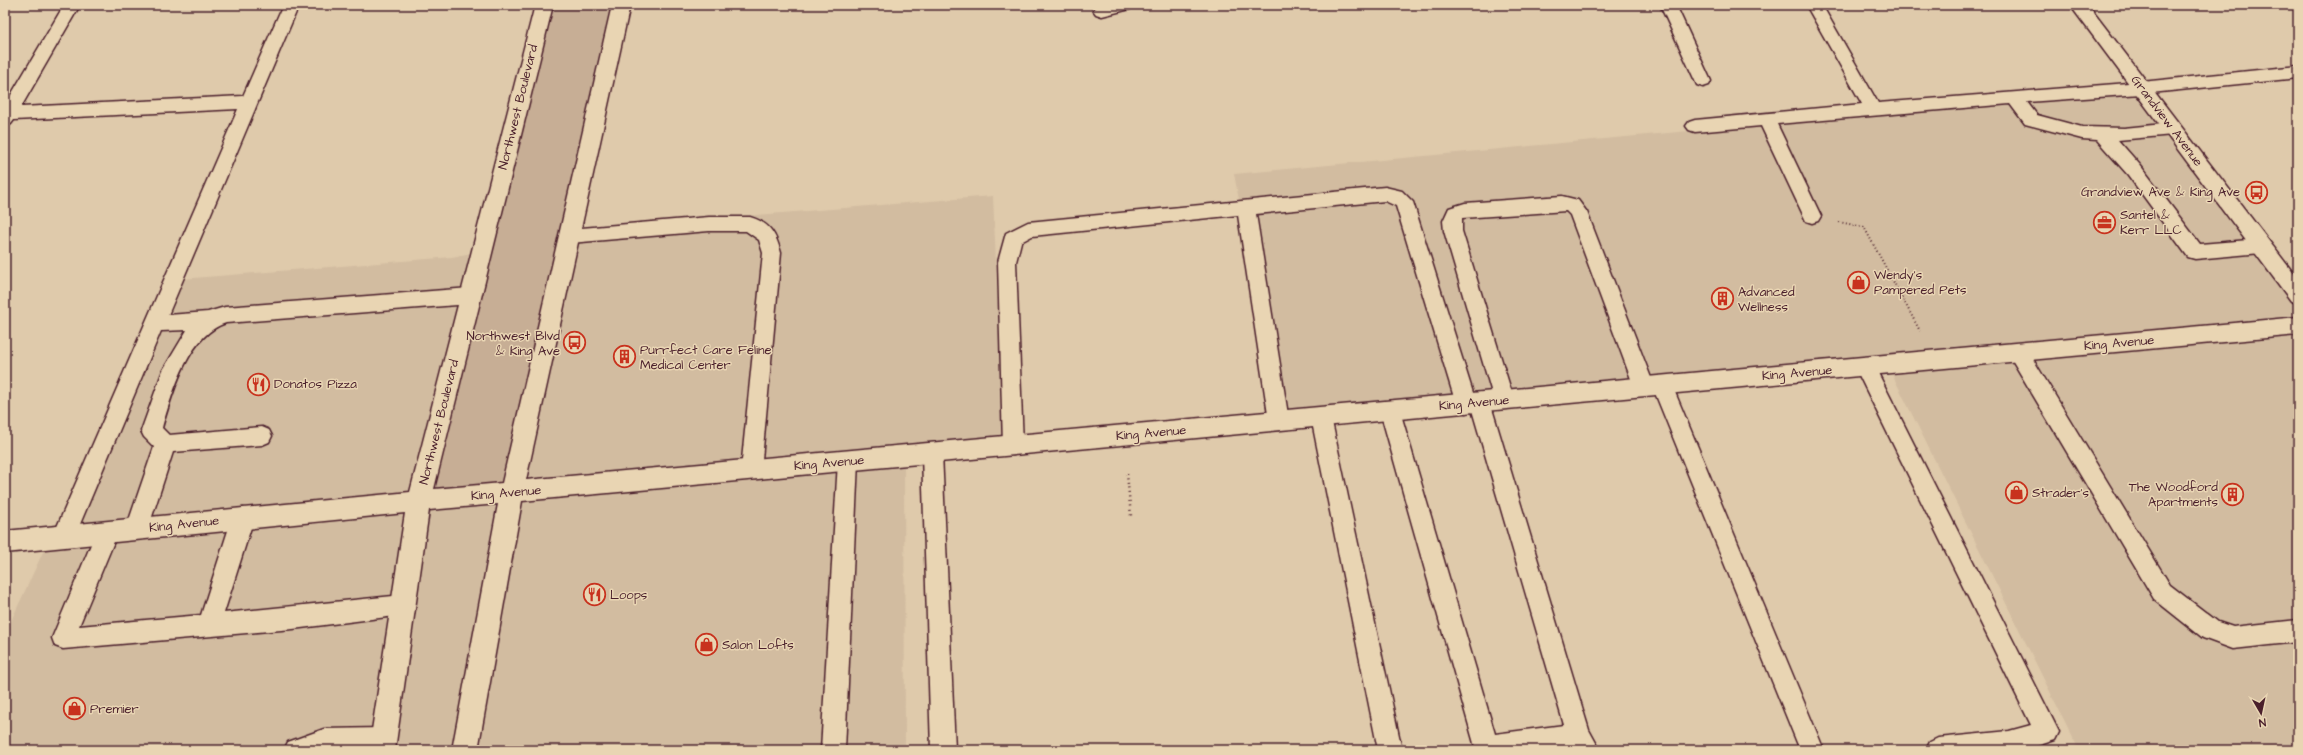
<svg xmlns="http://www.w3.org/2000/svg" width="2303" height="755" viewBox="0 0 2303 755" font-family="'Architects Daughter',sans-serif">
  <rect width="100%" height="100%" fill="#dfcaab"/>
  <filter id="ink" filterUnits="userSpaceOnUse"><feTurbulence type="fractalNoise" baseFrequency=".025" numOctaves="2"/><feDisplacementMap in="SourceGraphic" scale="8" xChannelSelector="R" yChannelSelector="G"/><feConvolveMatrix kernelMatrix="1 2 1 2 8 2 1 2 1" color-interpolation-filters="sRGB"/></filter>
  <g filter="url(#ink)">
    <g fill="#d2bca0">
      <path d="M2135,89L2298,300V750H2079L1890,370L1277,420L1272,370L1234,174Z"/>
      <path d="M993,196L1004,446L904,453L905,750H5V634L169,280L452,257L593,228Z"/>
    </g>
    <path fill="#c7ae95" stroke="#886660" d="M544,5H621L512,492L419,501Z"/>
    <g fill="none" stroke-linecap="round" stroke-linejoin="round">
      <defs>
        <g id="lane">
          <path d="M64,5H80L21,107L243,96L283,5H299L168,315L208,312L225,307L470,288L477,291L480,296L477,301L470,304L226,323C188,335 172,394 162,428L169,435L262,427L269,430L272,436L269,442L262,445L173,452L148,529L145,536L137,539L129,536L126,529L154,447L144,437L141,431L163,370L187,330L161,331L75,536L72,543L64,546L56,543L53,536L238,109L14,120L11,124L5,126V105Z"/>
          <path d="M1660,5H1676L1711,81L1709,85L1703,87L1697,85Z"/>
          <path d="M1806,5H1822L1878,103L2141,82L2298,66V78L2141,94L2027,102L2037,115L2082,127L2124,128L2173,123L2179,125L2182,129L2179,133L2173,135L2118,140L2140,165L2200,244L2261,239L2268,241L2270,246L2268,251L2261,253L2195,259L2188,257L2128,175L2097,140L2082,139L2025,124L2010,104L1777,124L1821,216L1818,221L1812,223L1806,221L1761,126L1695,132L1689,130L1686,126L1689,122L1695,120L1862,104Z"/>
          <path d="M1385,187L1402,191L1413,202L1474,396L1480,393L1487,396L1490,402L1589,730L1600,750H1575L1573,747L1554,750H1476L1475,747L1380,411L1383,405L1390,402L1397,405L1400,411L1495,734L1564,725L1472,410L1466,413L1459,410L1456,404L1396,206L1385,201L1256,214L1289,421L1286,427L1279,430L1272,427L1269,421L1238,215L1032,236L1021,242L1016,262L1023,446L1020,452L1013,455L1006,452L1003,446L998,262L1006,233L1028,222Z"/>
          <path d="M1562,196L1578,200L1587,212L1653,383L1655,379L1662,377L1669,379L1672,385L1824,750H1800L1653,388L1651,393L1644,395L1637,393L1634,387L1570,215L1566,211L1462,218V231L1514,400L1511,406L1504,408L1497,406L1494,400L1444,231L1443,221L1449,208L1465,203Z"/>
          <path d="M709,217H750C770,223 776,234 781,253L761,470L758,476L751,479L744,476L741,470L763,253L759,240L746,231H709L570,243L563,241L561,236L563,231L570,229Z"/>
          <path d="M2018,344L2025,346L2170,585L2218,622L2233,627L2298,620V642L2233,649L2203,638L2154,599L2011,358L2008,352L2011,346Z"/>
          <path d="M1865,359L1872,361L2055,724L2059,732L2055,740L2025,750H1926L1930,742L1938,738L2009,731L2031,725L1855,367L1858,361Z"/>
          <path d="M1321,408L1328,411L1331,417L1402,750H1378L1311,417L1314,411Z"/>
          <path d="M932,444L939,447L942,453L955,750H931L922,453L925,447Z"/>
          <path d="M848,452L855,455L858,461L845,750H821L838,461L841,455Z"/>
          <path d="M243,508L251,511L254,518L224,613L403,595L411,598L414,605L411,612L403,615L293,629L63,649L55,646L52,638L99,525L107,522L115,525L118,532L79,626L201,615L232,518L235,511Z"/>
          <path d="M382,728L390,732L394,740L390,748L386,750H284L288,742L324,729Z"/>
        </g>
        <path id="street" d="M1133,5L1130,9L1102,16L1096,14L1093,10L1099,5Z"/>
        <g id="secondary">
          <path d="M535,5H553L434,489L502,483L612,5H630L526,480L2298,317V335L522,501L478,750H452L498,504L429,510L395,750H369L405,513L5,553V531L410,492Z"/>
          <path d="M2070,5H2088L2298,279V303L2291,301Z"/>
        </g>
      </defs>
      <use href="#lane" stroke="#4a1f2b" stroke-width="3"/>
      <use href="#street" stroke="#4a1f2b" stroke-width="3"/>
      <use href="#secondary" stroke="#4a1f2b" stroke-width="3"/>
      <path stroke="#4a1f2b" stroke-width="2" stroke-dasharray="1 2.5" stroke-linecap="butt" d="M1839,222L1864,227L1920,331"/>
      <path stroke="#4a1f2b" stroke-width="2.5" stroke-dasharray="1 3.5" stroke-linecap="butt" d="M1127,474L1131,516"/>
      <use href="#lane" fill="#e9d5b3" fill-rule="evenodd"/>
      <use href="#street" fill="#e9d5b3" fill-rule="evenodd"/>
      <use href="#secondary" fill="#e9d5b3" fill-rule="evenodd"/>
    </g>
  </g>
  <defs>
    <symbol id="bus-ring" viewBox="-11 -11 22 22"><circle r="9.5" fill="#e9d5b3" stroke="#c8321e" stroke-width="1.5"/><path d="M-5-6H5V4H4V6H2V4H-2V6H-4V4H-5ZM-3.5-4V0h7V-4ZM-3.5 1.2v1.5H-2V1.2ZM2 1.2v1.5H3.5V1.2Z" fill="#c8321e"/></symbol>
    <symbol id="office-ring" viewBox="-11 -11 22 22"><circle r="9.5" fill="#e9d5b3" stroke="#c8321e" stroke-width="1.5"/><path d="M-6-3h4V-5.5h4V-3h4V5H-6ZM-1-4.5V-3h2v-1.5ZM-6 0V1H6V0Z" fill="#c8321e"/></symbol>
    <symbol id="shop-ring" viewBox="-11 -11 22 22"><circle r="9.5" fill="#e9d5b3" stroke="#c8321e" stroke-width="1.5"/><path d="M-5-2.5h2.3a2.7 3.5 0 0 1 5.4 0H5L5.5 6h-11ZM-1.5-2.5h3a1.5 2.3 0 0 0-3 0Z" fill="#c8321e"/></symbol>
    <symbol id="building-ring" viewBox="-11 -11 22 22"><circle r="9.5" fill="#e9d5b3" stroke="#c8321e" stroke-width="1.5"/><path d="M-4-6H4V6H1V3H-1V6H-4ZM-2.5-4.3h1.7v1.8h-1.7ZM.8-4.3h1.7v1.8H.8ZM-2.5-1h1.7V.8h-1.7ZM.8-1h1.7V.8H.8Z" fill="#c8321e"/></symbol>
    <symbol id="restaurant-ring" viewBox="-11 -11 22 22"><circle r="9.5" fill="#e9d5b3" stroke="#c8321e" stroke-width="1.5"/><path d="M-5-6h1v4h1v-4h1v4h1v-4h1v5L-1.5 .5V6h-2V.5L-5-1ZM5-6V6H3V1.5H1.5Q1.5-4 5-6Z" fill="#c8321e"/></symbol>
  </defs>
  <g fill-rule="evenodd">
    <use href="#bus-ring" x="2244" y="180" width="25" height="25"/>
    <use href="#office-ring" x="2092" y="210" width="25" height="25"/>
    <use href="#shop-ring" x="1846" y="270" width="25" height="25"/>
    <use href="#building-ring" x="1710" y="286" width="25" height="25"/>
    <use href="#bus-ring" x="562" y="330" width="25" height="25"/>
    <use href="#building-ring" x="612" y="344" width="25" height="25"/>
    <use href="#restaurant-ring" x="246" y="372" width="25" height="25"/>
    <use href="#shop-ring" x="2004" y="480" width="25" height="25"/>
    <use href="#building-ring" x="2220" y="482" width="25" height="25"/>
    <use href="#restaurant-ring" x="582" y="582" width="25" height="25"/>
    <use href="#shop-ring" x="694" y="632" width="25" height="25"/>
    <use href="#shop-ring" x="62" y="696" width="25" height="25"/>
  </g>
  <g text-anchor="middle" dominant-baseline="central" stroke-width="3" stroke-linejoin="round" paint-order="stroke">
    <g font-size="13" fill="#4a1f2b" stroke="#e9d5b3">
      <text transform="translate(518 107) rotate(-76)">Northwest Boulevard</text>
      <text transform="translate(2167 121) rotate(53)">Grandview Avenue</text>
      <text transform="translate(2119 343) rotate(-5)">King Avenue</text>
      <text transform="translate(1797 373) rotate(-5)">King Avenue</text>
      <text transform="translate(1474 403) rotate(-5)">King Avenue</text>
      <text transform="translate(439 422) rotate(-76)">Northwest Boulevard</text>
      <text transform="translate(1151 433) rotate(-5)">King Avenue</text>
      <text transform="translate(829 463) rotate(-5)">King Avenue</text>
      <text transform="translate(506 493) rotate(-5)">King Avenue</text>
      <text transform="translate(184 524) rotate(-6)">King Avenue</text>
    </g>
    <g font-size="13" fill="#4a1f2b" stroke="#e9d5b3" text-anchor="start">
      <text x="2240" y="192" text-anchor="end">Grandview Ave &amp; King Ave</text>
      <text x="2120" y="215">Santel &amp;<tspan x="2120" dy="15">Kerr LLC</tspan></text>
      <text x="1874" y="275">Wendy's<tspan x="1874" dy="15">Pampered Pets</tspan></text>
      <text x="1738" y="292">Advanced<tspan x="1738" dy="15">Wellness</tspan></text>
      <text x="560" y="336" text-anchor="end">Northwest Blvd<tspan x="560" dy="15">&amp; King Ave</tspan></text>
      <text x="640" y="350">Purrfect Care Feline<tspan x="640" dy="15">Medical Center</tspan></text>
      <text x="274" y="384">Donatos Pizza</text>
      <text x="2218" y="487" text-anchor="end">The Woodford<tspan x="2218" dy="15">Apartments</tspan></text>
      <text x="2032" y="493">Strader's</text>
      <text x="610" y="595">Loops</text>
      <text x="722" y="645">Salon Lofts</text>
      <text x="90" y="709">Premier</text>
    </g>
  </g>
  <rect width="2303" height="755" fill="none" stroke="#e9d5b3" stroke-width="20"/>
  <rect x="10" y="10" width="2283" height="735" fill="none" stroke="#4a1f2b" stroke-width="1.5" filter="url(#ink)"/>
  <g transform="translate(2261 713) rotate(171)" stroke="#e9d5b3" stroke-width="3" paint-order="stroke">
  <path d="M0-3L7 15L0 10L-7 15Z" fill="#4a1f2b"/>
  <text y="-6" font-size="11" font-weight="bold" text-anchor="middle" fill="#4a1f2b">N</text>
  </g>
</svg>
